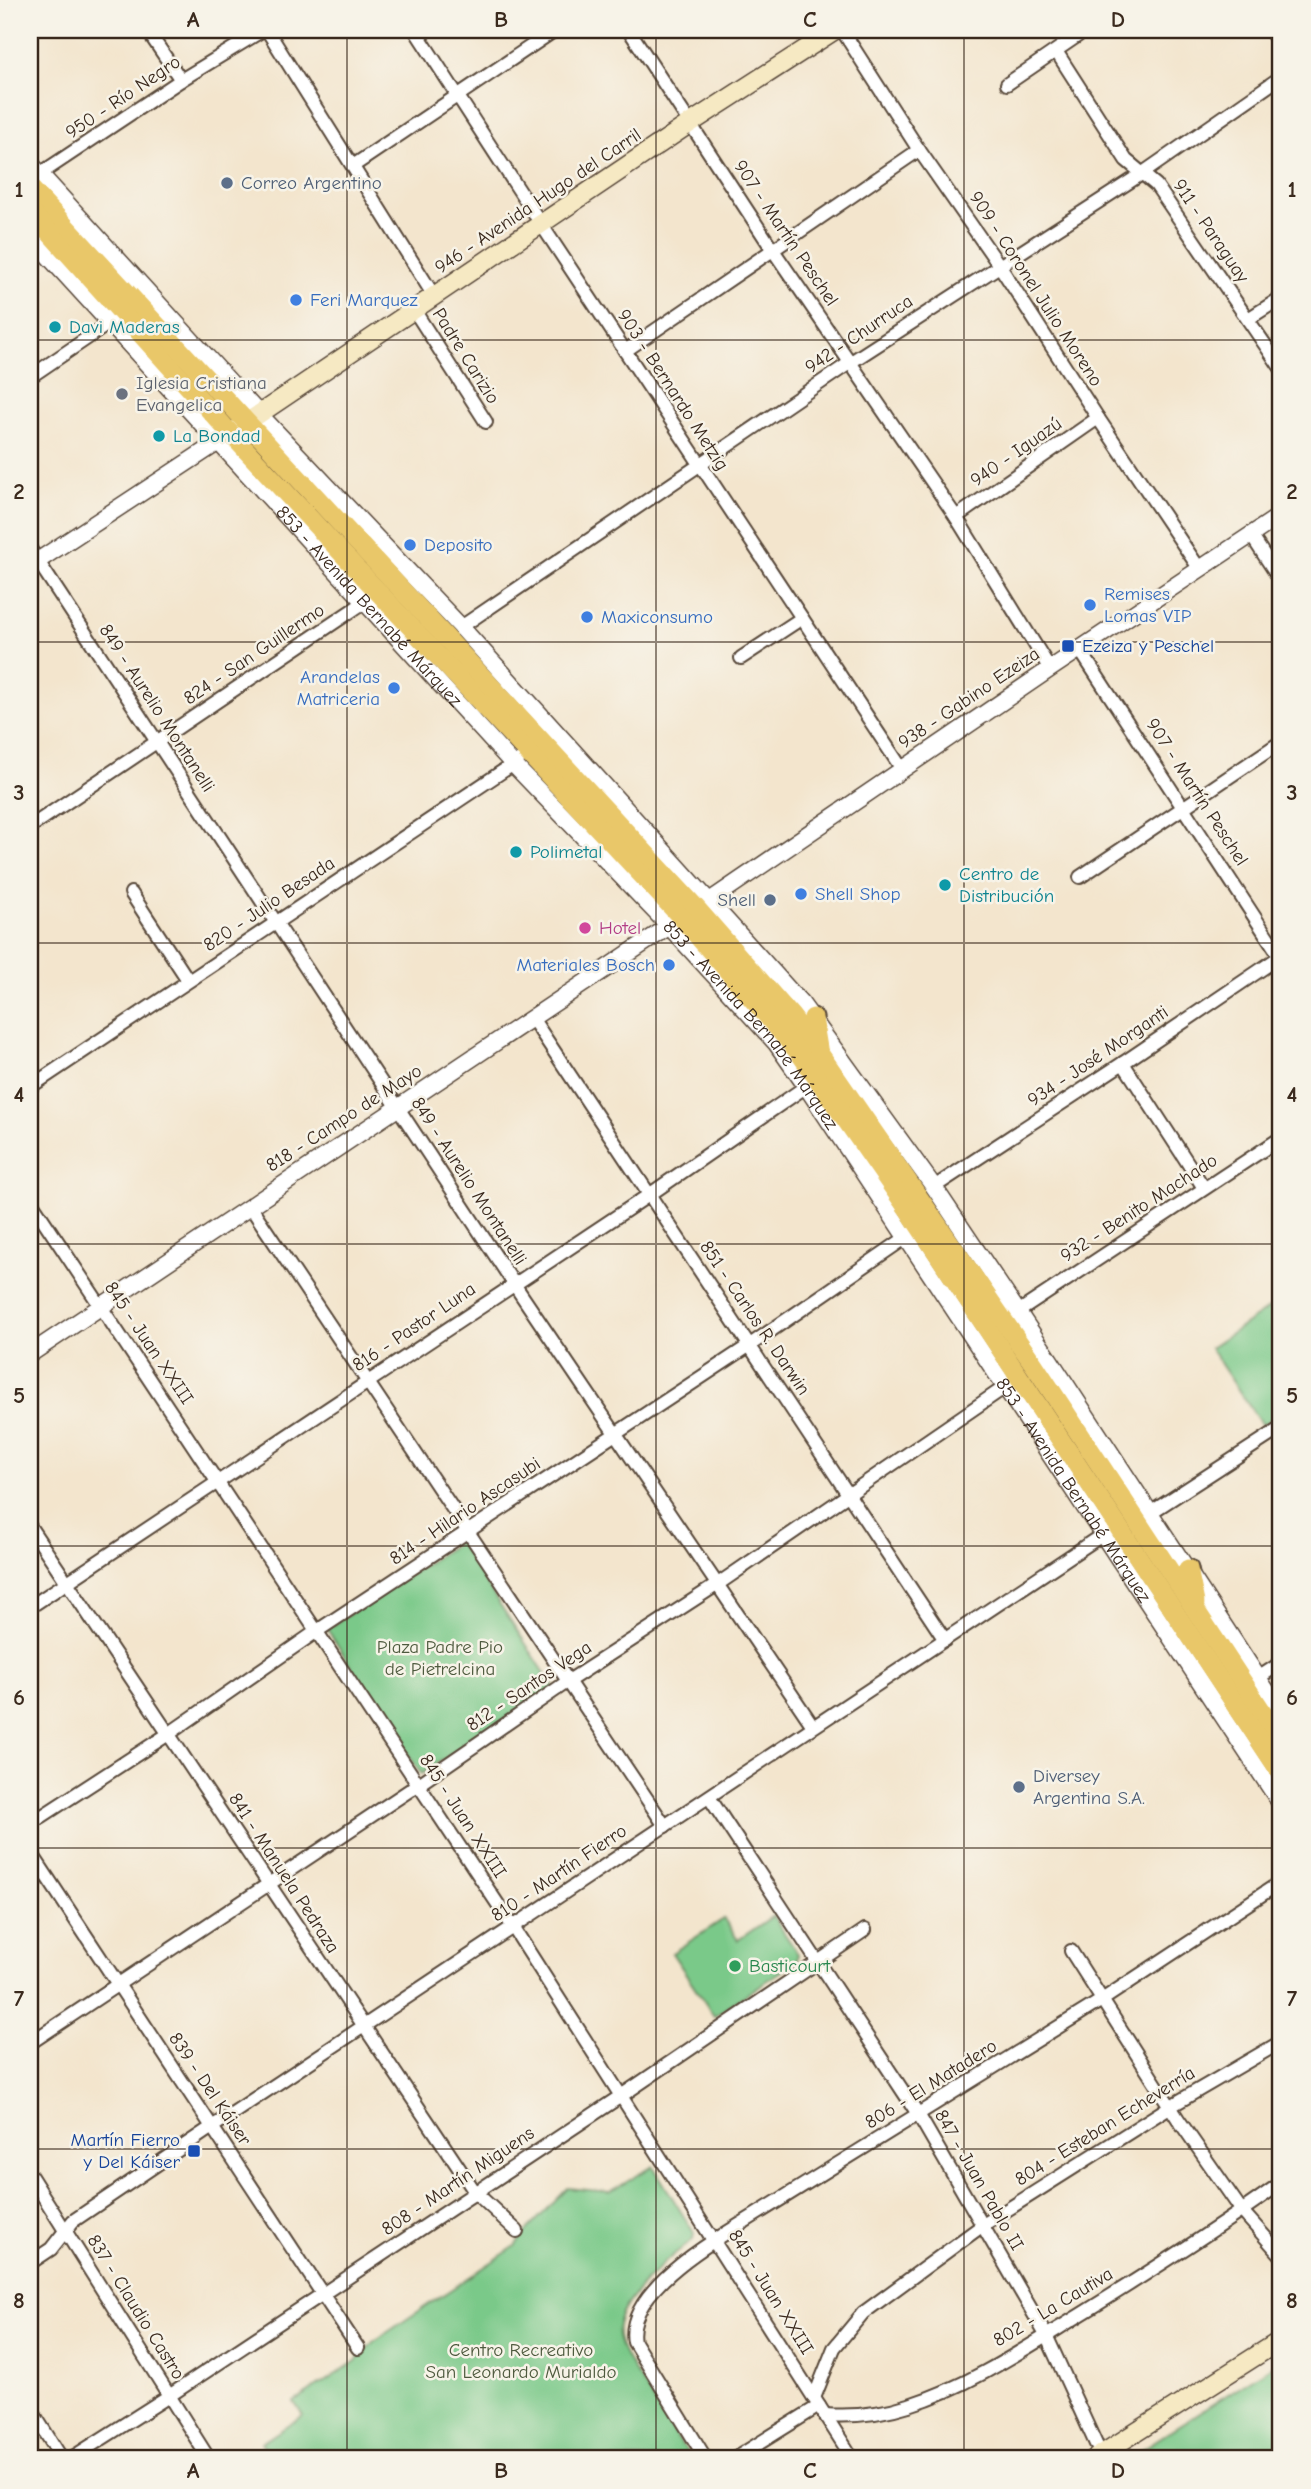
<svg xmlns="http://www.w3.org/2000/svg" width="1311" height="2489" viewBox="0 0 1311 2489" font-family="'Comic Neue',sans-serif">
  <rect width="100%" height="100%" fill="#f7f3e8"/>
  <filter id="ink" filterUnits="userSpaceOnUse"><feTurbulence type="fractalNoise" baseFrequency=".0143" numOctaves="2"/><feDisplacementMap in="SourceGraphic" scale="14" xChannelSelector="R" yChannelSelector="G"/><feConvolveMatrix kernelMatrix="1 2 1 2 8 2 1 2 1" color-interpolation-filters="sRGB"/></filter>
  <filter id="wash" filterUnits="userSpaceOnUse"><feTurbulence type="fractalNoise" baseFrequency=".00686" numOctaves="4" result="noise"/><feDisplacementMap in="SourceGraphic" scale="28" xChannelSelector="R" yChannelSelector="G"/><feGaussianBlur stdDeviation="1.57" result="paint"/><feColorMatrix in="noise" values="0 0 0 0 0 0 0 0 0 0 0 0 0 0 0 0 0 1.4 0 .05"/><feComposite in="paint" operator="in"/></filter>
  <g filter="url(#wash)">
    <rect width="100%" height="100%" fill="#f3e5cd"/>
    <g fill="#7ac989" stroke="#5a7a54" stroke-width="2">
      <path d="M1281,1300V1412L1262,1425L1210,1348Z"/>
      <path d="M459,1542L554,1687L421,1774L327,1629Z"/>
      <path d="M773,1916L798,1954L797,1961L714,2016L672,1953L724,1919L738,1940Z"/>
      <path d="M653,2166L694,2233L693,2240C671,2255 623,2298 618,2325C616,2336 620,2346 625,2356L691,2459H272L261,2443L303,2416L294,2402L356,2361L373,2342L514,2247L530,2227L568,2188L610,2192Z"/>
      <path d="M1281,2360V2459H1127Z"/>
    </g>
  </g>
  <g filter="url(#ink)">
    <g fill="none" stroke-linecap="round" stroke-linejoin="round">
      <defs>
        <g id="minor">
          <path d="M147,30L181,80"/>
          <path d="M267,30L434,296"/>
          <path d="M415,30L541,224L902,769"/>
          <path d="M629,30L773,250L956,517L1050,669"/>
          <path d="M842,30L919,150L999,265L1098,418L1199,568"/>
          <path d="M1270,30L1281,46"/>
          <path d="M1056,51L1126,160L1156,185L1281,368"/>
          <path d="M1007,84L1086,30"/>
          <path d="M353,166L555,30"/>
          <path d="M40,174L181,80L263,30"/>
          <path d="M414,310L486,422"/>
          <path d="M1248,319L1281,298"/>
          <path d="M625,351L919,150"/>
          <path d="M30,377L111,322"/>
          <path d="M956,517L1098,418"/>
          <path d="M1251,535L1281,581"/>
          <path d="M30,549L514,1284L813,1726"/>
          <path d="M461,627L851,362L1143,173L1281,77"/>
          <path d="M1080,650L1280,956"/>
          <path d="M741,658L802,618"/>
          <path d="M30,827L372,597"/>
          <path d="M1080,877L1281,742"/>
          <path d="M131,893L188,980"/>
          <path d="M532,1018L945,1640"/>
          <path d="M1123,1063L1204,1188"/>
          <path d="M30,1087L518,761"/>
          <path d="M934,1187L1123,1063L1281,956"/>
          <path d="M30,1200L513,1927L853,2459"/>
          <path d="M250,1206L665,1826"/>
          <path d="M1018,1312L1281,1138"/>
          <path d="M1150,1513L1281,1428"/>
          <path d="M30,1527L475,2192L517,2231"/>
          <path d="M30,1607L649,1195L811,1083"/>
          <path d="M1258,1678L1281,1663"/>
          <path d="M709,1797L918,2114L1046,2335L1101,2455"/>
          <path d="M30,1824L170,1733L317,1631L750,1345L914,1232"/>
          <path d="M30,1851L358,2348"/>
          <path d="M1071,1951L1178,2119L1242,2211L1281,2255"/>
          <path d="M30,2043L419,1784L567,1682L718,1584L1011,1383"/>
          <path d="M30,2175L209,2459"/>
          <path d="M30,2263L51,2249L73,2221L212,2127L1108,1531"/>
          <path d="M814,2398L834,2348L863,2313L983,2225L1171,2106L1281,2042"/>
          <path d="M30,2408L62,2459"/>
          <path d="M825,2415C854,2417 881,2414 909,2405C970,2386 1026,2348 1080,2315C1148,2273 1216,2230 1281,2183"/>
          <path d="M70,2459L169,2396L621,2096L865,1930"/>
          <path d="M706,2459L634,2342C626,2301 684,2260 715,2240L1102,2000L1281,1882"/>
          <path d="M734,2459L819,2406"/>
        </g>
        <g id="tertiary">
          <path d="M30,163L259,414L461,627L801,1003L934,1187L1048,1357L1281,1713"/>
          <path id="s1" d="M30,236L514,765L669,926L776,1043L806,1086L1281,1804"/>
          <path d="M30,566L226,437"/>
          <path d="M702,906L1050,669L1281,515"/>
          <path d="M30,1354L677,921"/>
        </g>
        <g id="secondary">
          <path d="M237,429L689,124L835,30"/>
          <path d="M1094,2459L1281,2340"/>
        </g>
        <g id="primary">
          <path d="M30,188L697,909L791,1016L819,1053L1035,1366L1281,1740"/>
          <path d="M30,211L231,434L682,918L801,1055L908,1209L1281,1773"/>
          <path d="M813,1018L818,1048"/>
          <path d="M1188,1569L1195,1603"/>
        </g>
      </defs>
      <use href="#minor" stroke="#574638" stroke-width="16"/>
      <use href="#tertiary" stroke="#574638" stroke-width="19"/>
      <use href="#secondary" stroke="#574638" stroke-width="21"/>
      <use href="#primary" stroke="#574638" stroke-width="23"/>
      <use href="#minor" stroke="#fff" stroke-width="12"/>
      <use href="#tertiary" stroke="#fff" stroke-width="16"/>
      <use href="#secondary" stroke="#f6e9c3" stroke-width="18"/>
      <use href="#primary" stroke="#e9c769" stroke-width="19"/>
    </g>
  </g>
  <path fill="none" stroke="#3b2a1e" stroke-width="2" stroke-opacity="0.55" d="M347,30V2459M656,30V2459M964,30V2459M30,340H1281M30,642H1281M30,943H1281M30,1244H1281M30,1546H1281M30,1848H1281M30,2149H1281"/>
  <g fill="#5c6f8a" stroke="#f7f3e8" stroke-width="2.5">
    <circle cx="227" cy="183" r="7"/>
    <circle cx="770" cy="900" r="7"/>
    <circle cx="1019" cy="1787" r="7"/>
  </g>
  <g fill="#3f7fe0" stroke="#f7f3e8" stroke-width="2.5">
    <circle cx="296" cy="300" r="7"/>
    <circle cx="410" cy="545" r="7"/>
    <circle cx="1090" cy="605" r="7"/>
    <circle cx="587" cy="617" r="7"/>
    <circle cx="394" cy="688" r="7"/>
    <circle cx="801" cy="894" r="7"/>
    <circle cx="669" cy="965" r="7"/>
  </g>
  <g fill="#0f9aa8" stroke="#f7f3e8" stroke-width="2.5">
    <circle cx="55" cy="327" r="7"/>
    <circle cx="159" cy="436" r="7"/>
    <circle cx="516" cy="852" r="7"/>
    <circle cx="945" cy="885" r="7"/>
  </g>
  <circle fill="#6b7280" stroke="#f7f3e8" stroke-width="2.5" cx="122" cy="394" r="7"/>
  <g fill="#1a4fb4" stroke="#f7f3e8" stroke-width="2.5">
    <rect x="1061" y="639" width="14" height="14" rx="3.5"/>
    <rect x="187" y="2144" width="14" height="14" rx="3.5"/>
  </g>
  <circle fill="#d1479c" stroke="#f7f3e8" stroke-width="2.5" cx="585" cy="928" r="7"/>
  <circle fill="#2e9e5b" stroke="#f7f3e8" stroke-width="2.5" cx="735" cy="1966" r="7"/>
  <g text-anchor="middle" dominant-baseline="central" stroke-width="5" stroke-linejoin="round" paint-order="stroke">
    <g font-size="19" fill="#3b2a1e" stroke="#f7f3e8">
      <text transform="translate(123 97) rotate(-34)">950 - Río Negro</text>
      <text transform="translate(538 201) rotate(-34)">946 - Avenida Hugo del Carril</text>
      <text transform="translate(1211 231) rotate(56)">911 - Paraguay</text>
      <text transform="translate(786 233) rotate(56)">907 - Martín Peschel</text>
      <text transform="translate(1036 289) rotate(57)">909 - Coronel Julio Moreno</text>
      <text transform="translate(859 334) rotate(-34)">942 - Churruca</text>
      <text transform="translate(466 356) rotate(58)">Padre Carizio</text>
      <text transform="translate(673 390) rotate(57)">903 - Bernardo Metzig</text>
      <text transform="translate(1016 452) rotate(-35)">940 - Iguazú</text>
      <text stroke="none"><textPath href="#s1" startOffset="502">853 - Avenida Bernabé Márquez</textPath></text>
      <text transform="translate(254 654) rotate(-34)">824 - San Guillermo</text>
      <text transform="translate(969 698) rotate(-34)">938 - Gabino Ezeiza</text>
      <text transform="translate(157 708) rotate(57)">849 - Aurelio Montanelli</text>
      <text transform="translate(1197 792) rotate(57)">907 - Martín Peschel</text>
      <text transform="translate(269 904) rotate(-34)">820 - Julio Besada</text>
      <text stroke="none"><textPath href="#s1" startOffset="1069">853 - Avenida Bernabé Márquez</textPath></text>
      <text transform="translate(1098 1056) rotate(-34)">934 - José Morganti</text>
      <text transform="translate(344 1118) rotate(-33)">818 - Campo de Mayo</text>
      <text transform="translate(469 1181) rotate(57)">849 - Aurelio Montanelli</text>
      <text transform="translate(1139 1208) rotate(-33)">932 - Benito Machado</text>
      <text transform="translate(755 1318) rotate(56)">851 - Carlos R. Darwin</text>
      <text transform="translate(414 1327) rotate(-34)">816 - Pastor Luna</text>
      <text transform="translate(149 1343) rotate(56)">845 - Juan XXIII</text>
      <text stroke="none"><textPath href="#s1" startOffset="1636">853 - Avenida Bernabé Márquez</textPath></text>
      <text transform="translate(465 1511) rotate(-34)">814 - Hilario Ascasubi</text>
      <text transform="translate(529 1686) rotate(-34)">812 - Santos Vega</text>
      <text transform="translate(463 1816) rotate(57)">845 - Juan XXIII</text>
      <text transform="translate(284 1873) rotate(57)">841 - Manuela Pedraza</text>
      <text transform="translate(559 1873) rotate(-34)">810 - Martín Fierro</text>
      <text transform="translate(931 2084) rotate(-32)">806 - El Matadero</text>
      <text transform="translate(210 2089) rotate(56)">839 - Del Káiser</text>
      <text transform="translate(1105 2126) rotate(-32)">804 - Esteban Echeverría</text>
      <text transform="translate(979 2180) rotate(60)">847 - Juan Pablo II</text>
      <text transform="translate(458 2181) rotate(-34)">808 - Martín Miguens</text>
      <text transform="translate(771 2292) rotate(58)">845 - Juan XXIII</text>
      <text transform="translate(136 2307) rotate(58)">837 - Claudio Castro</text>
      <text transform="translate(1053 2307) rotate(-31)">802 - La Cautiva</text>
    </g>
    <g font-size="19" fill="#4e5e75" stroke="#f7f3e8" text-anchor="start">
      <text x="241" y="183">Correo Argentino</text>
      <text x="756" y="900" text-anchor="end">Shell</text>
      <text x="1033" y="1776">Diversey<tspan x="1033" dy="22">Argentina S.A.</tspan></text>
    </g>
    <g font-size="19" fill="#366cbe" stroke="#f7f3e8" text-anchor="start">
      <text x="310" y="300">Feri Marquez</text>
      <text x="424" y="545">Deposito</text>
      <text x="1104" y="594">Remises<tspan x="1104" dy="22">Lomas VIP</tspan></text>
      <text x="601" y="617">Maxiconsumo</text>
      <text x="380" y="677" text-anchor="end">Arandelas<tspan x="380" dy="22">Matriceria</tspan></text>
      <text x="815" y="894">Shell Shop</text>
      <text x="655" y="965" text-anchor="end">Materiales Bosch</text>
    </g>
    <g font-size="19" fill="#0d838f" stroke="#f7f3e8" text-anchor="start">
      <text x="69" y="327">Davi Maderas</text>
      <text x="173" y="436">La Bondad</text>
      <text x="530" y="852">Polimetal</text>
      <text x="959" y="874">Centro de<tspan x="959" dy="22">Distribución</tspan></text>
    </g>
    <g font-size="19" fill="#5b616d" stroke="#f7f3e8" text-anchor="start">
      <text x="136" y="383">Iglesia Cristiana<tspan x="136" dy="22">Evangelica</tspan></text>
    </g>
    <g font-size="19" fill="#164399" stroke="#f7f3e8" text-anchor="start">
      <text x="1082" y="646">Ezeiza y Peschel</text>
      <text x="180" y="2140" text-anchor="end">Martín Fierro<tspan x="180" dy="22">y Del Káiser</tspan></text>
    </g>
    <g font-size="19" fill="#b23c85" stroke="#f7f3e8" text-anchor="start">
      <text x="599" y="928">Hotel</text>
    </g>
    <g font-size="19" fill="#4e5a3e" stroke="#f7f3e8">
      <text x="440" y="1647">Plaza Padre Pio<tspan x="440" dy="22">de Pietrelcina</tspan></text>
      <text x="521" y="2350">Centro Recreativo<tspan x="521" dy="22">San Leonardo Murialdo</tspan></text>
    </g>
    <g font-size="19" fill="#27864d" stroke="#f7f3e8" text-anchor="start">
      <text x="749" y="1966">Basticourt</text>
    </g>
  </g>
  <rect width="1311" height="2489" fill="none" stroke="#f7f3e8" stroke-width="77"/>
  <rect x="38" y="38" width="1234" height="2412" fill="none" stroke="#3b2a1e" stroke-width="2.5"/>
  <g font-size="23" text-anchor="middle" font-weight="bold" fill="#3b2a1e">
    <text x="193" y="27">A</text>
    <text x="501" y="27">B</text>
    <text x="810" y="27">C</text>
    <text x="1118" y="27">D</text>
    <text x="19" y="197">1</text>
    <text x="1292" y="197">1</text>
    <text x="19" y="499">2</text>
    <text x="1292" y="499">2</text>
    <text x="19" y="800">3</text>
    <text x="1292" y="800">3</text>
    <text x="19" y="1102">4</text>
    <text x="1292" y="1102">4</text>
    <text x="19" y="1403">5</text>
    <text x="1292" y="1403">5</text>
    <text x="19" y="1705">6</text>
    <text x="1292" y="1705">6</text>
    <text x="19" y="2006">7</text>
    <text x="1292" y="2006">7</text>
    <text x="19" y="2308">8</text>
    <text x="1292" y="2308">8</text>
    <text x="193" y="2478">A</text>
    <text x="501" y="2478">B</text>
    <text x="810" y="2478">C</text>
    <text x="1118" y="2478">D</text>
  </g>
</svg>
